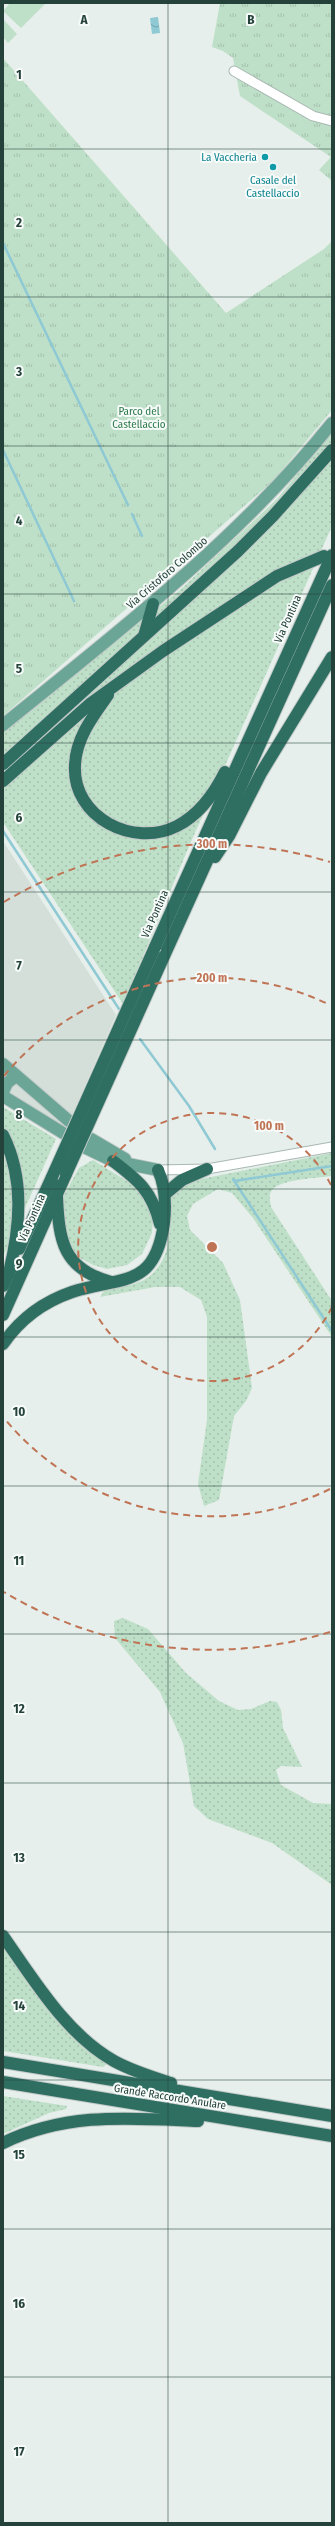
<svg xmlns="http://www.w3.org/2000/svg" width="335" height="2526" viewBox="0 0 335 2526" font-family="'Fira Sans Condensed',sans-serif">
  <defs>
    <pattern id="grass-dots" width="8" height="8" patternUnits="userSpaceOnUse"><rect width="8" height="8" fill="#bfe0c8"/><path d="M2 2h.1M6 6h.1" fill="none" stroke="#a4c1ad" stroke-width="1.8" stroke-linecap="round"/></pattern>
    <pattern id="park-tufts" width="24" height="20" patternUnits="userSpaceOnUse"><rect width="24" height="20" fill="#bfe0c8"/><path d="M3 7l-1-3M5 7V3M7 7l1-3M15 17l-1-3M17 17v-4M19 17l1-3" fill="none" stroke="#a4c1ad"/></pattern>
    <pattern id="water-waves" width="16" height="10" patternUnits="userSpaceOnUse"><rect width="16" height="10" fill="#8ec9d4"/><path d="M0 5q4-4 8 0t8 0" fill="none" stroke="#74a5ad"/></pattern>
  </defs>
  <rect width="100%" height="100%" fill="#e6efeb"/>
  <path fill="#d4dfda" d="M3,841L116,1015L66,1129L3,1087Z"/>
  <g fill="url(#grass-dots)">
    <path d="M332,432V526L190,844L123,1004L3,822V732L180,590L277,499Z"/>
    <path d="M3,1107L56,1139L3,1257Z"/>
    <path d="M332,1153V1176C318,1178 283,1179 273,1189C268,1193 270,1201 271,1207L332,1301V1337L253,1218L232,1193L218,1189L193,1204L187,1216L190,1230L223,1263L240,1300L252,1388L246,1401L234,1416L219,1500L204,1506L198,1484L207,1420V1317L201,1300L180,1287H155L100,1297L105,1290C118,1287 136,1286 147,1278C174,1259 170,1224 170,1195L184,1185L201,1179Z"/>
    <path d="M93,1160L138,1188L153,1219L152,1233L142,1254L127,1265L107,1269L93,1265L73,1254L61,1221L64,1195L79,1168Z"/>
    <path d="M123,1618L148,1629L186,1673L219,1701L238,1710L251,1709L270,1701L277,1702L281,1710L283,1728L302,1767L281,1766L276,1770L281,1785L313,1803L332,1804V1885L272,1843L208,1819L194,1806L183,1743L160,1692L115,1638L114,1621Z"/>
    <path d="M3,1943L108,2063L103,2067L3,2051Z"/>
    <path d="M3,2096L67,2106L66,2109L49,2113L3,2134Z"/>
  </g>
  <g fill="url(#park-tufts)">
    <path d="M220,3H332V181L319,170L331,157L240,96L233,58L223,51L212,47Z"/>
    <path d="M3,58L226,313L324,249L332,241V410L273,481L3,716Z"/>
  </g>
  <g fill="#bfe0c8">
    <path d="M10,3H46L21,28L3,11Z"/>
    <path d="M3,19L17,34L8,43L3,37Z"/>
  </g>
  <path fill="url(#water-waves)" d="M158,17L160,33L152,34L150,18Z"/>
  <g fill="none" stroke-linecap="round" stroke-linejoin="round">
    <g stroke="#8ec9d4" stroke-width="2.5">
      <path d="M3,243L128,505"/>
      <path d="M3,450L74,601"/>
      <path d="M132,514L142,536"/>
      <path d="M3,831L119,1009"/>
      <path d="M140,1039L189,1106L215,1149"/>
      <path d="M233,1179L332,1331"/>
      <path d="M234,1181L332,1166"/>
    </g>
    <defs>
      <g id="minor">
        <path d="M234,71L313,116L332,121"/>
        <path d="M158,1170L207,1169L332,1147"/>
      </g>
      <g id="major">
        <path d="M3,725C119,631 238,540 332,423"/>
        <path d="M3,1064L69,1121"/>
        <path d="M3,1092L7,1083L16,1076"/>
        <path d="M3,1096L63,1133"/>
        <path d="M91,1139L125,1159"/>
        <path d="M86,1148L113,1161L158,1170"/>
      </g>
      <g id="highway">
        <path d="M144,636L153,604"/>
        <path d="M108,695C93,716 76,738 75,765C72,818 134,848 177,826C199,815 214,794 225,772"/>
        <path d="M3,764L238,551L273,516L332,450"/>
        <path d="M3,781L91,703L163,651L277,576L324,556"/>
        <path d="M215,857L229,836L261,773L332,657"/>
        <path d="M155,947L332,555"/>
        <path d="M164,956L332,585"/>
        <path d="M3,1135C25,1179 20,1227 9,1273"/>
        <path d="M113,1161C138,1180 152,1191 160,1224"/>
        <path d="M165,1194L182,1180L207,1169"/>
        <path d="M57,1197C59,1241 63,1269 111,1282"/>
        <path d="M19,1249L52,1177"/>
        <path d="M3,1286L12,1266"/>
        <path d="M3,1315L66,1174"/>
        <path d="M3,1344C20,1319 43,1302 72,1292C122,1276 155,1289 164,1223C166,1205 166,1187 158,1170"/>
        <path d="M3,1936C34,1980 66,2034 114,2061C132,2071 152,2077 171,2083"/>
        <path d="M3,2062L332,2116"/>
        <path d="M3,2082L332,2136"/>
        <path d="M3,2143C67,2112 129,2118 198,2121"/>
      </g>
    </defs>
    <use href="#minor" stroke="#a8b8b2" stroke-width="11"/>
    <use href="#major" stroke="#c2cac8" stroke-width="14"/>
    <use href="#highway" stroke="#c2cac8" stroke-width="14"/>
    <use href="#minor" stroke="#fff" stroke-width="9"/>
    <use href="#major" stroke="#6aa596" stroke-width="12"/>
    <use href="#highway" stroke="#2f6f62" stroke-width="12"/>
    <defs>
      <g id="highway-bridge">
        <path d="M66,1174L164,956"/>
        <path d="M52,1177L155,947"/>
      </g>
    </defs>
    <use href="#highway-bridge" stroke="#c2cac8" stroke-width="14" stroke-linecap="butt"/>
    <use href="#highway-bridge" stroke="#2f6f62" stroke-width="12"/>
  </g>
  <path fill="none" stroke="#24423a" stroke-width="1" stroke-opacity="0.55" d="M168,3V2523M3,149H332M3,297H332M3,446H332M3,594H332M3,743H332M3,892H332M3,1040H332M3,1189H332M3,1337H332M3,1486H332M3,1634H332M3,1783H332M3,1932H332M3,2080H332M3,2229H332M3,2377H332"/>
  <g fill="none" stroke="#c07456" stroke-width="2" stroke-dasharray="7 5">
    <path d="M332 1307A134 134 0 1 1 332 1187"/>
    <path d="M330 1489A269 269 0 0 1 4 1418M4 1076A269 269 0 0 1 330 1005"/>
    <path d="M330 1632A403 403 0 0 1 4 1592M4 902A403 403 0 0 1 330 862"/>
  </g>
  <g fill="#0f9aa8" stroke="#f7fbf9" stroke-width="1.5">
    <circle cx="265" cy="157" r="4"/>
    <circle cx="273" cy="167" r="4"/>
  </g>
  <g text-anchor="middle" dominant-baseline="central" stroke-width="4" stroke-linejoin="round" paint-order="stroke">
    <g font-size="11" fill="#0d838f" stroke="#f7fbf9" text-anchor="end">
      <text x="257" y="157">La Vaccheria</text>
      <text x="273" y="180" text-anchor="middle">Casale del<tspan x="273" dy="13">Castellaccio</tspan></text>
    </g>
    <g font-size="11" fill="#2d7a4b" stroke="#f7fbf9">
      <text x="139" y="411">Parco del<tspan x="139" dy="13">Castellaccio</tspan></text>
    </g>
    <g font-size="11" fill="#24423a" stroke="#f7fbf9">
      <text transform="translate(167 573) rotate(-41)">Via Cristoforo Colombo</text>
      <text transform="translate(288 619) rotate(-66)">Via Pontina</text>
      <text transform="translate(155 914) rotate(-66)">Via Pontina</text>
      <text transform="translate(32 1218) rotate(-66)">Via Pontina</text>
      <text transform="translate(170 2097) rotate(9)">Grande Raccordo Anulare</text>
    </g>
  </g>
  <g font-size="13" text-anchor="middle" font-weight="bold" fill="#24423a" stroke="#f7fbf9" stroke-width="4" stroke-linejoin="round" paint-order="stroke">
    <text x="84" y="24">A</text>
    <text x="251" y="24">B</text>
    <text x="19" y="79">1</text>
    <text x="19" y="227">2</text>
    <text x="19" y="376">3</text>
    <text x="19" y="525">4</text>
    <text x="19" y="673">5</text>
    <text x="19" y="822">6</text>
    <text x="19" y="970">7</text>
    <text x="19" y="1119">8</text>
    <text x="19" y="1268">9</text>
    <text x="19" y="1416">10</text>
    <text x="19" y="1565">11</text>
    <text x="19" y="1713">12</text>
    <text x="19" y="1862">13</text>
    <text x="19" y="2010">14</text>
    <text x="19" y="2159">15</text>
    <text x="19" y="2308">16</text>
    <text x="19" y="2456">17</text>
  </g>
  <circle cx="212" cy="1247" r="6" fill="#c07456" stroke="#f7fbf9" stroke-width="2"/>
  <g font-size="12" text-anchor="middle" font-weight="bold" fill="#c07456" stroke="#f7fbf9" stroke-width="4" stroke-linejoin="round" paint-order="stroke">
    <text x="212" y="848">300 m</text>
    <text x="212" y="982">200 m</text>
    <text x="269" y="1130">100 m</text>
  </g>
  <rect width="335" height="2526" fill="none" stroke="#24423a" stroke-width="8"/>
</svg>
